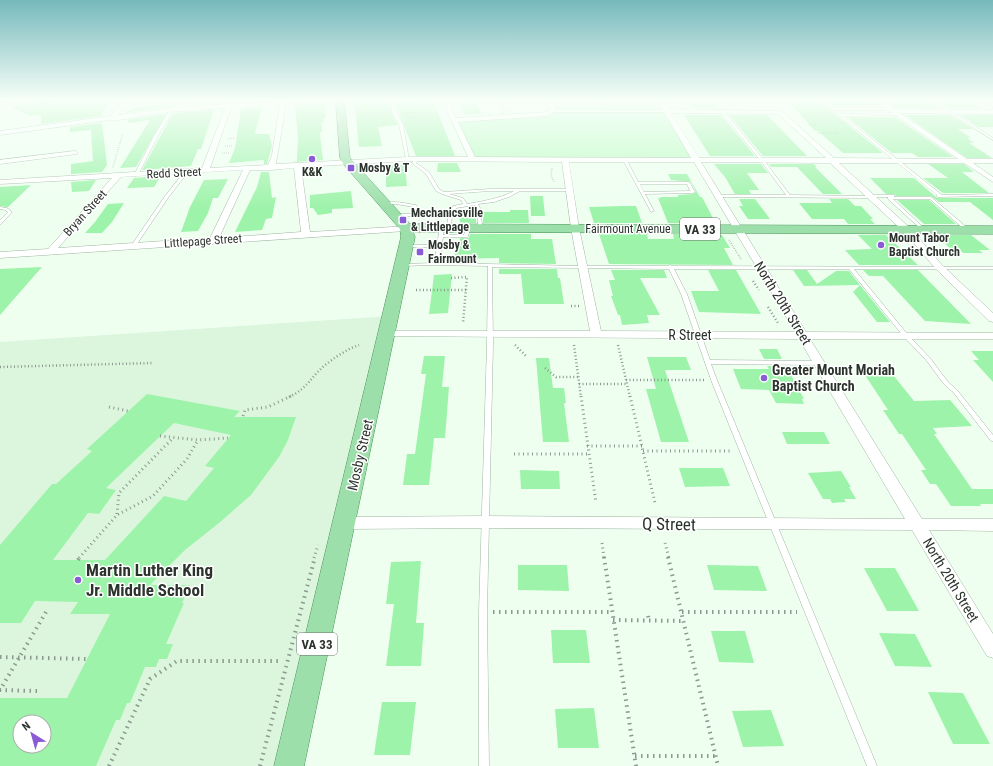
<svg xmlns="http://www.w3.org/2000/svg" width="993" height="766" viewBox="0 0 993 766" font-family="'Roboto Condensed',sans-serif">
  <rect width="100%" height="100%" fill="#eefff0"/>
  <path fill="#dcf6de" fill-rule="evenodd" d="M391,316L288,766H0V342ZM20,722H44V746H20Z"/>
  <path fill="#bcfbc4" d="M551,106H664L696,160L472,159L454,120L550,114Z"/>
  <g fill="#9ef3aa" fill-rule="evenodd">
    <path d="M35,100H109L101,116L41,124V115L30,116L11,107Z"/>
    <path d="M354,100L389,101L392,114L398,125L378,127L382,146L359,147Z"/>
    <path d="M415,100H433L455,156H416L395,103L415,102Z"/>
    <path d="M460,100H474L482,114L465,115L459,102H461Z"/>
    <path d="M892,100H928L939,108H894L887,102H895Z"/>
    <path d="M937,101H968L983,108H949Z"/>
    <path d="M688,102H713L719,108H693Z"/>
    <path d="M789,102H820L883,153H843L818,131H815Z"/>
    <path d="M828,102H875L881,106H834Z"/>
    <path d="M324,103L326,118H324V122H321L322,132H320V134L323,160L293,162L297,161L298,138L295,105Z"/>
    <path d="M167,104L169,106L124,113L136,108Z"/>
    <path d="M262,107L255,134H269L272,146L267,164H264V160L229,163L235,148L241,109Z"/>
    <path d="M214,110L201,149H198L191,166L142,170L173,113Z"/>
    <path d="M166,114L136,167L120,168L150,120L129,123L127,120Z"/>
    <path d="M684,115H721L755,156H710Z"/>
    <path d="M729,115H767L807,156H763Z"/>
    <path d="M905,115H950L973,129H958L971,138H967L974,143H969L992,158H967Z"/>
    <path d="M960,115H993V127H978Z"/>
    <path d="M847,117H895L953,157H918L912,153H892Z"/>
    <path d="M102,123L107,165L102,172L71,174V164L93,161L91,130L70,132V127Z"/>
    <path d="M438,163H457L461,172H437Z"/>
    <path d="M714,164H761L768,173H747L759,190H749L751,194H735L725,177Z"/>
    <path d="M769,164H814L817,167H815L842,194H823L797,167H771Z"/>
    <path d="M928,164H964L974,172H962L989,193H943L923,178H948Z"/>
    <path d="M405,165L407,186L386,187V166Z"/>
    <path d="M323,167V172L304,174L303,168Z"/>
    <path d="M261,172H269L272,198L276,197L272,218L266,219L262,230L235,232L257,187Z"/>
    <path d="M668,174H687L700,197H702L716,224L668,223L658,198H661L660,197H678V195L693,194L696,192L691,182L671,180Z"/>
    <path d="M161,176L154,187L127,188L134,178Z"/>
    <path d="M870,178H914L937,198H993V220L970,202H939L931,196H896L894,194H886Z"/>
    <path d="M228,179L218,198H213L208,213L198,231L181,232L190,207L204,180Z"/>
    <path d="M96,180L89,191L72,192L71,182Z"/>
    <path d="M31,185L8,207L0,206V187Z"/>
    <path d="M351,191L353,208L332,209V213L318,215L313,208H310V195Z"/>
    <path d="M530,196H543L545,216H531Z"/>
    <path d="M739,199H755L770,219H748L739,206H743Z"/>
    <path d="M829,199H848L855,206H861L873,219H870L875,224H848L844,219H812L799,203H832Z"/>
    <path d="M897,200H929L956,224H924Z"/>
    <path d="M124,203L112,222L102,233H85L95,222L108,204Z"/>
    <path d="M623,206H636L642,223H594L589,207Z"/>
    <path d="M510,210H528L529,223H483V212H510Z"/>
    <path d="M459,211H476V223H460Z"/>
    <path d="M470,234H531V239H552L556,264L499,263V258L454,259L456,242H460V238H469Z"/>
    <path d="M599,234H647L648,239H674L673,234L722,235L730,248H724L733,265L609,264Z"/>
    <path d="M858,235H886L918,265H859L845,250L872,249Z"/>
    <path d="M936,235H971L990,250H979L983,253H963L961,251H953Z"/>
    <path d="M42,267L0,315V269Z"/>
    <path d="M499,269H557L558,278H560L564,304H524L521,274H499Z"/>
    <path d="M611,270H664L667,278H640L660,315H647L649,323L622,325L620,315H618L611,296H613L609,280H615Z"/>
    <path d="M708,270H736L761,314L699,312L691,291H719Z"/>
    <path d="M793,270H807L817,284L836,271H849L860,285L804,286Z"/>
    <path d="M863,270H918L971,324L925,321L883,276H869Z"/>
    <path d="M452,274L448,313L429,314L434,275Z"/>
    <path d="M860,285L890,322H877L853,292Z"/>
    <path d="M759,349H777L782,359H764Z"/>
    <path d="M971,351H993V382L973,360H979Z"/>
    <path d="M424,356H445L442,387H449L445,438H434L429,485H403L407,454H415L426,374H421Z"/>
    <path d="M647,357H686L691,370H665L689,442H661L646,389H656Z"/>
    <path d="M536,358H549L553,388H564L566,403H564L569,442H543Z"/>
    <path d="M767,366H786L804,399H802L804,404L776,403L769,390L741,389L733,369H769Z"/>
    <path d="M861,369H885L886,371H890L914,401L950,400L972,426L933,428L937,434H934L972,489H993V504H980L981,506H951L936,484H930L921,470H926L902,434H899L883,410H888Z"/>
    <path d="M147,394L240,411L234,417H296L288,440L279,457L251,495L219,523L185,550L150,585H190L182,603H184L166,644H173L167,659H159L156,667H145L130,703H127L120,720H116L96,766H0V698H67L110,614H70L78,602L35,601L21,623H0V545L52,484H56L92,451L87,449ZM174,423L231,435L205,466L214,468L186,501L164,496L105,560H53L88,513L99,514L116,490L106,488ZM20,722H44V746H20Z"/>
    <path d="M782,432H824L830,444H787Z"/>
    <path d="M679,468H723L730,486L685,487Z"/>
    <path d="M520,470L559,471L560,489H521Z"/>
    <path d="M841,471L851,487H849L856,499H844L846,502L832,503L830,499H823L808,473Z"/>
    <path d="M421,561L416,623H424L421,666H386L394,604H386L391,562Z"/>
    <path d="M518,565H567L569,591L518,590Z"/>
    <path d="M707,565L758,566L767,591L714,590Z"/>
    <path d="M864,568H895L919,611H887Z"/>
    <path d="M551,630H586L590,663H553Z"/>
    <path d="M711,631H745L754,663L719,662Z"/>
    <path d="M879,633L915,634L932,667L895,666Z"/>
    <path d="M928,692L963,693L990,744H953Z"/>
    <path d="M382,702H416L410,755H374Z"/>
    <path d="M594,708L599,748H558L555,709Z"/>
    <path d="M771,710L784,746L743,747L732,711Z"/>
  </g>
  <g fill="none" stroke-linecap="round" stroke-linejoin="round">
    <defs>
      <g id="lane">
        <path d="M176,100H179L158,136L138,175L135,176L134,175L154,136Z"/>
        <path d="M390,100H393L397,114L403,124L409,160L406,159L399,124L393,114Z"/>
        <path d="M496,100H499L508,117H506Z"/>
        <path d="M601,100H604L607,103H662L663,104L662,105H606Z"/>
        <path d="M820,100H823L833,108H891L890,110H835L840,114L899,113L898,115L843,116L942,195L993,194V196L937,197L936,196L937,195Z"/>
        <path d="M929,100H933L993,138V140Z"/>
        <path d="M553,110H667L668,111L667,112H552Z"/>
        <path d="M721,110H723L763,159L790,195L868,196L870,195H894V197H931L970,230L966,231L930,199H893L925,229V230L923,231L888,199V197H874L872,198L717,197L716,196L718,195H786L761,161L721,112Z"/>
        <path d="M415,159L418,160L416,163L429,172L439,189L444,192L490,189H569L571,190L569,191H520L509,197L494,202L478,204L481,210L482,228L480,229L478,228L477,210L475,205L456,208L452,215L451,228L449,229L447,228L448,216H393V214H418L414,207L396,204L384,205L382,204C392,200 404,203 415,205H416L422,214H449L453,206L463,204L461,200L442,194L436,191L426,174L412,163ZM490,191H514C499,199 483,201 467,204L463,198L449,194Z"/>
        <path d="M624,159L627,160L638,182H688L690,183L695,192L693,193L645,194L654,211L651,212L623,160ZM640,184H687L690,191L644,192Z"/>
        <path d="M185,171L188,172L168,198L135,247H131V246L165,196Z"/>
        <path d="M0,207L7,208L12,212L1,224H0V220L8,212L5,210L0,209Z"/>
        <path d="M440,227L444,228L443,235H464L466,227L470,228L468,237H443L439,263L582,266H668L670,265L672,266L993,267V269H854L908,335L930,358L948,382L957,390L993,435V441H991L953,392L944,384L926,360L904,337L849,269H674L687,294L710,360L819,361L822,363L819,365L711,364L717,380L877,766H867L711,380L681,294L669,269L582,268L492,267L493,344L487,612L489,766H479V612L487,344L488,266L436,265L400,266V265L402,264L434,263L437,247H406L404,246L406,245H437Z"/>
      </g>
      <g id="street">
        <path d="M9,100H19L0,107V103Z"/>
        <path d="M123,100H129L118,115L169,108L226,104L228,100H234L232,104L289,100H323L286,104L276,164L408,157H468L442,100H448L456,118L547,112L550,110L547,100H553L556,111L548,116L458,122L475,157L691,158L657,100H663L669,109L782,111L834,158L958,159L874,100H881L894,109L993,110V114L900,113L967,159H993V163H973L993,177V182L964,163H839L910,228L942,265L993,313V322L989,321L936,269L904,232L830,163L701,162L806,332L993,333V339H810L922,519H993V531L929,530L993,634V658L987,656L912,530L486,528L345,529L340,527L337,523L340,519L345,517L486,516L905,519L799,339L384,336L383,334L388,331H590L571,228L562,162L408,161L301,167L310,232L409,226L410,228L406,231L0,258V252L48,249L112,178L0,184V180L202,168L225,108L169,112L112,121L110,120L0,135V131L111,116ZM280,104L272,155L268,165L210,168L231,108ZM671,113L778,114L826,158H699ZM569,162H694L795,332L601,331L579,228ZM294,168L301,232L219,238L250,170H271ZM243,170L210,238L58,248L121,177Z"/>
        <path d="M980,100H988L993,103V107Z"/>
        <path d="M75,151L77,152V154L0,164V160Z"/>
      </g>
      <path id="primary" d="M336,100H344L350,158L410,224L993,226V234L413,232L415,237L304,766H274L401,237L400,229L344,165L340,158Z"/>
    </defs>
    <use href="#lane" stroke="#a1b5a3" stroke-width="1"/>
    <use href="#street" stroke="#a1b5a3" stroke-width="1"/>
    <use href="#primary" stroke="#4a9459" stroke-width="1"/>
    <g stroke="#8c998e" stroke-width="1.5" stroke-dasharray="0.5 1.5" stroke-linecap="butt">
      <path d="M24,105L35,106L56,100"/>
      <path d="M403,113H415"/>
      <path d="M407,117L418,118"/>
      <path d="M809,125H817"/>
      <path d="M817,133H838"/>
      <path d="M227,139L234,138"/>
      <path d="M225,146H232"/>
      <path d="M222,153H229"/>
      <path d="M113,167L123,133"/>
      <path d="M552,168L551,175L554,182"/>
      <path d="M729,240L741,259"/>
    </g>
    <g stroke="#8c998e" stroke-width="2.5" stroke-dasharray="1 2.5" stroke-linecap="butt">
      <path d="M451,278L467,277L463,323"/>
      <path d="M753,281L759,290"/>
      <path d="M416,290H466"/>
      <path d="M571,306H579"/>
      <path d="M768,307L778,323"/>
      <path d="M515,345L527,357"/>
      <path d="M574,345L581,397"/>
      <path d="M618,345L630,397"/>
      <path d="M0,367L152,363"/>
      <path d="M545,368L556,377H578"/>
      <path d="M626,380H704"/>
      <path d="M579,384H627"/>
      <path d="M289,397C307,389 310,378 324,366C334,358 347,349 359,345"/>
    </g>
    <g stroke="#8c998e" stroke-width="3" stroke-dasharray="1 3.5" stroke-linecap="butt">
      <path d="M581,396L596,503"/>
      <path d="M630,396L655,503"/>
      <path d="M109,407L128,411"/>
      <path d="M243,416L245,410L268,407L291,396"/>
      <path d="M160,436L198,440L228,438"/>
      <path d="M587,446H642"/>
      <path d="M643,451H732"/>
      <path d="M514,454H589"/>
      <path d="M117,514L119,493L173,438"/>
      <path d="M602,543L604,558"/>
      <path d="M665,543L669,558"/>
      <path d="M79,558L117,515L153,496L187,459L198,440"/>
      <path d="M314,558L318,545"/>
    </g>
    <g stroke="#8c998e" stroke-width="4" stroke-dasharray="1.5 4.5" stroke-linecap="butt">
      <path d="M604,557L636,766"/>
      <path d="M668,557L718,766"/>
      <path d="M78,560L80,557"/>
      <path d="M493,612H612"/>
      <path d="M682,612H797"/>
      <path d="M648,616L649,621"/>
      <path d="M613,620L684,621"/>
      <path d="M0,657L87,659"/>
      <path d="M37,691L0,690L46,612"/>
      <path d="M635,756H716"/>
      <path d="M109,766L150,679L177,661H280"/>
      <path d="M260,766L315,557"/>
    </g>
    <use href="#lane" fill="#fff" fill-rule="evenodd"/>
    <use href="#street" fill="#fff" fill-rule="evenodd"/>
    <use href="#primary" fill="#9ddfaa" fill-rule="evenodd"/>
  </g>
  <linearGradient id="sky" x2="0" y2="1"><stop stop-color="#76b9bc"/><stop offset="0.48" stop-color="#f7fff8"/><stop offset="1" stop-color="#f7fff8" stop-opacity="0"/></linearGradient>
  <rect width="993" height="208" fill="url(#sky)"/>
  <g fill="#895bd5" stroke="#fff" stroke-width="1.5">
    <circle cx="312" cy="159" r="4"/>
    <rect x="347" y="164" width="8" height="8" rx="2"/>
    <rect x="399" y="216" width="8" height="8" rx="2"/>
    <circle cx="881" cy="245" r="4"/>
    <rect x="416" y="248" width="8" height="8" rx="2"/>
    <circle cx="764" cy="378" r="4"/>
    <circle cx="78" cy="580" r="4"/>
  </g>
  <g text-anchor="middle" dominant-baseline="central" stroke-width="3" stroke-linejoin="round" paint-order="stroke">
    <g font-size="12" font-weight="bold" fill="#2b332c" stroke="#fff" text-anchor="start">
      <text x="359" y="168">Mosby &amp; T</text>
      <text x="312" y="172" text-anchor="middle">K&amp;K</text>
      <text x="411" y="213">Mechanicsville<tspan x="411" dy="14">&amp; Littlepage</tspan></text>
      <text x="889" y="238">Mount Tabor<tspan x="889" dy="14">Baptist Church</tspan></text>
      <text x="428" y="245">Mosby &amp;<tspan x="428" dy="14">Fairmount</tspan></text>
    </g>
    <g font-size="12" fill="#2b332c" stroke="#fff">
      <text transform="translate(174 173) rotate(-3)">Redd Street</text>
      <text transform="translate(85 213) rotate(-48)">Bryan Street</text>
      <text x="628" y="229">Fairmount Avenue</text>
      <text transform="translate(203 241) rotate(-4)">Littlepage Street</text>
    </g>
    <g fill="#fff" stroke="#6b706b" stroke-width="1">
      <rect x="680" y="218" width="40" height="22" rx="3"/>
      <rect x="297" y="633" width="40" height="22" rx="3"/>
    </g>
    <g font-size="13" font-weight="bold" fill="#2b332c">
      <text x="700" y="229">VA 33</text>
      <text x="317" y="644">VA 33</text>
    </g>
    <g font-size="14" fill="#2b332c" stroke="#fff">
      <text transform="translate(783 303) rotate(58)">North 20th Street</text>
      <text x="690" y="335">R Street</text>
      <text transform="translate(360 455) rotate(-77)">Mosby Street</text>
      <text transform="translate(951 580) rotate(59)">North 20th Street</text>
    </g>
    <g font-size="14" font-weight="bold" fill="#2b332c" stroke="#fff" text-anchor="start">
      <text x="772" y="370">Greater Mount Moriah<tspan x="772" dy="16">Baptist Church</tspan></text>
    </g>
    <g font-size="17" fill="#2b332c" stroke="#fff">
      <text transform="translate(669 524) rotate(1)">Q Street</text>
    </g>
    <g font-size="17" font-weight="bold" fill="#2b332c" stroke="#fff" text-anchor="start">
      <text x="86" y="570">Martin Luther King<tspan x="86" dy="20">Jr. Middle School</tspan></text>
    </g>
  </g>
  <g transform="translate(32 734) rotate(323)"><circle r="19" fill="#ffffff" stroke="#aaadab"/>
  <path d="M0-3L7 15L0 10L-7 15Z" fill="#895bd5"/>
  <text y="-6" font-size="11" font-weight="bold" text-anchor="middle" fill="#2b332c">N</text>
  </g>
</svg>
